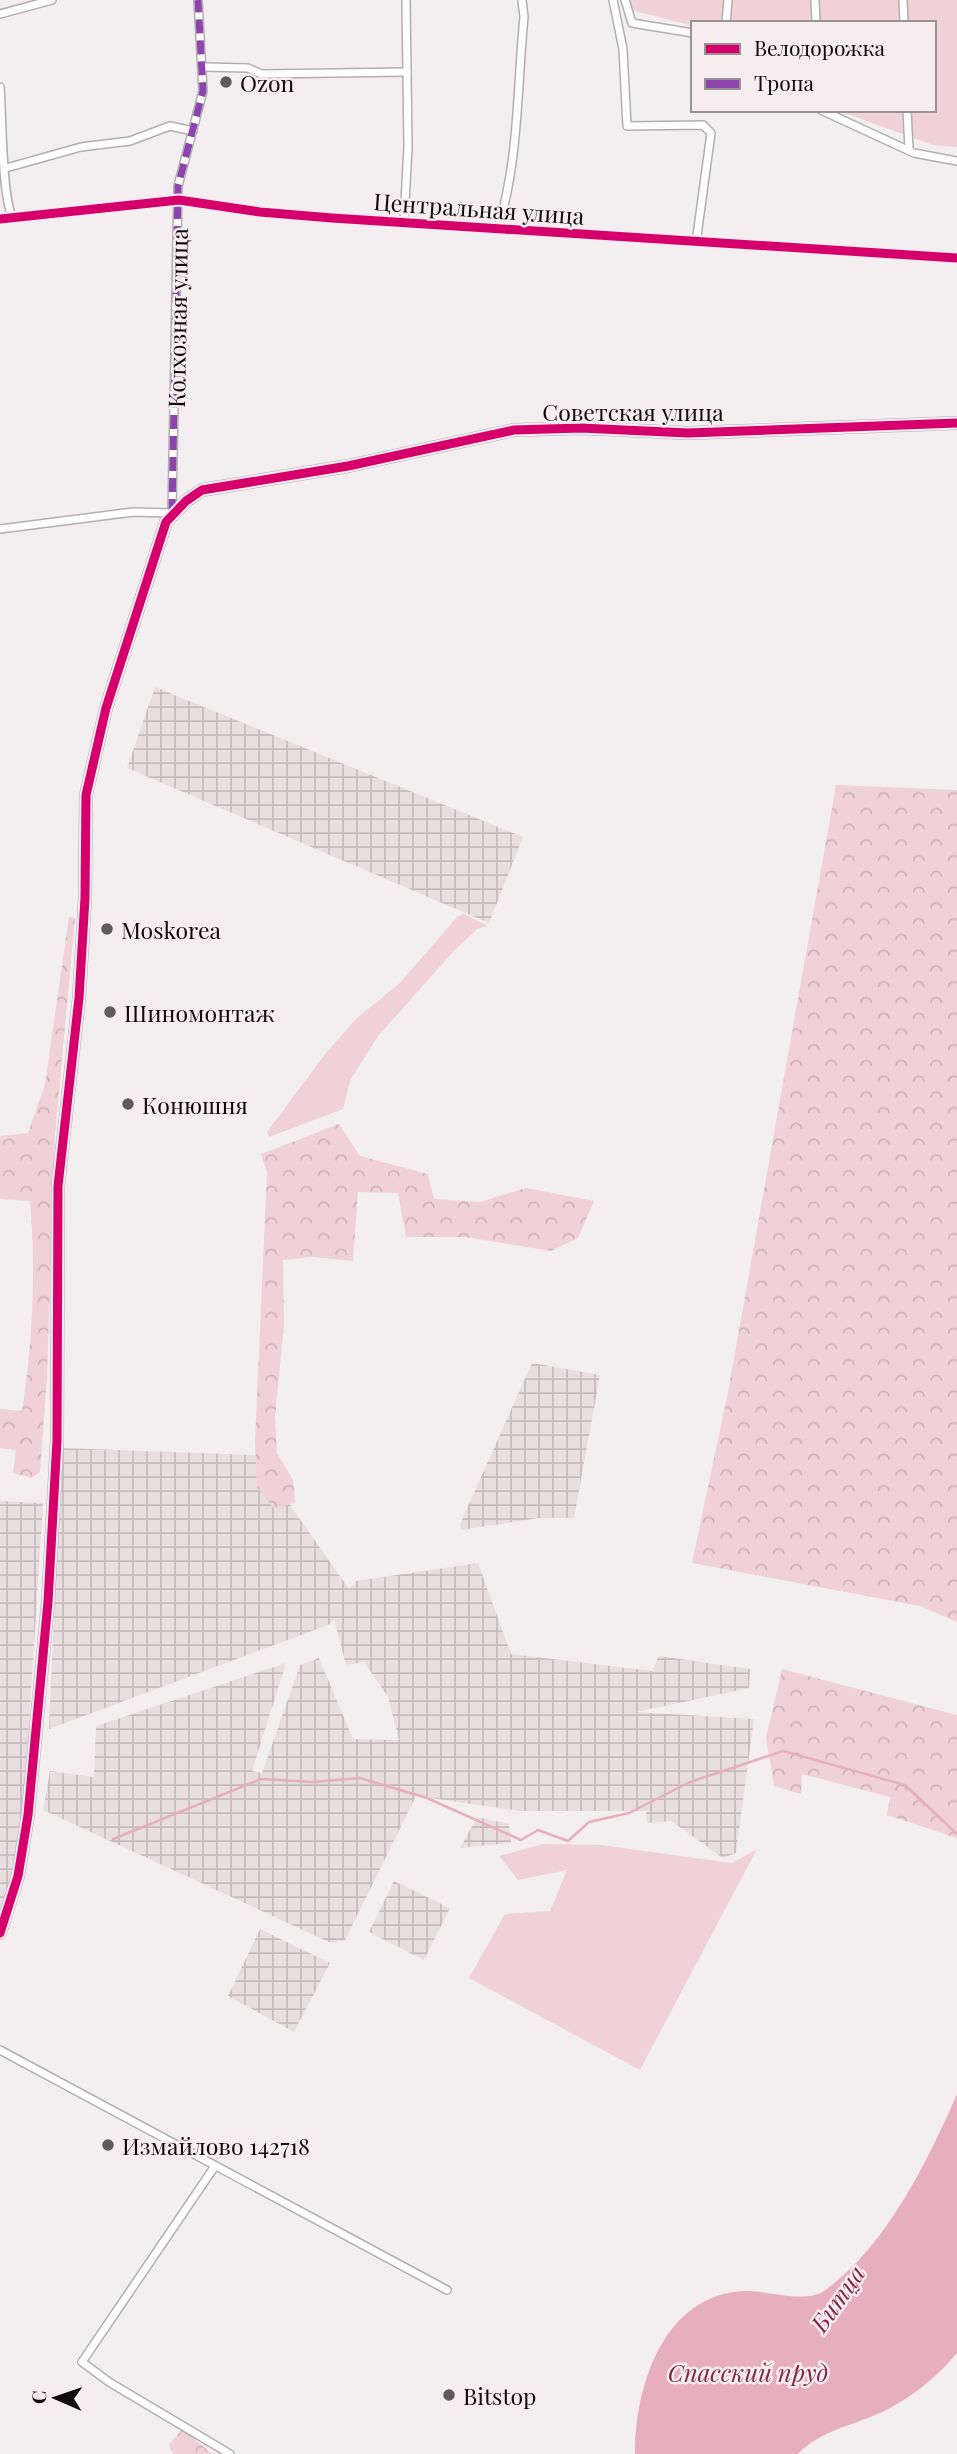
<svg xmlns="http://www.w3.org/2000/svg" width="957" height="2454" viewBox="0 0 957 2454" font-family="'Playfair Display',serif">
  <defs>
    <pattern id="industrial-grid" width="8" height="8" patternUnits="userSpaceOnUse" patternTransform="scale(1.75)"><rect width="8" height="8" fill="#e8dddf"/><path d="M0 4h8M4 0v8" fill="none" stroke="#c6bcbe"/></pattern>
    <pattern id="forest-crowns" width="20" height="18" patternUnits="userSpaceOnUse" patternTransform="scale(1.75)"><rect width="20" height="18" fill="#f0d1d8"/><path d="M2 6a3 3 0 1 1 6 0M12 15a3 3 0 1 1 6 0" fill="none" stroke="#cdb2b8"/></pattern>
  </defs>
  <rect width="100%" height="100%" fill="#f3eff0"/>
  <g fill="url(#industrial-grid)">
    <path d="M155,687L523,837L489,923L127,768Z"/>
    <path d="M532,1363L600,1375L574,1518H539L461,1530L460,1524Z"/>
    <path d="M61,1448L255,1455L349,1589L356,1581L478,1563L511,1654L652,1671L659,1656L750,1669L749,1688L636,1712L754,1719L736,1853L723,1858L671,1821L647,1823L646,1811H521L416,1796L345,1940L331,1943L43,1810L50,1771L94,1777L96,1726L286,1663L252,1771L262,1773L300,1665L319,1658L353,1739L399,1740L388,1697L364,1662L346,1665L334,1619L328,1625L49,1729Z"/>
    <path d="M0,1501L43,1503L25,1788L9,1902L0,1921Z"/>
    <path d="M477,1817L509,1824L511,1843L460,1848Z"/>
    <path d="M394,1881L450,1908L424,1960L369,1932Z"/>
    <path d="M260,1929L330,1963L294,2032L228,1996Z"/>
  </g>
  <g fill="#f0d1d8">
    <path d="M627,0H957V147L933,145L836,110H934V23H693V26L627,9Z"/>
    <path d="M464,914L488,926L477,929L452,953L378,1036L351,1079L343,1109L269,1137L267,1132L326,1053L357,1018L401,982L457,917Z"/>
    <path d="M543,1844L601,1845L732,1863L757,1849L640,2070L469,1978L505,1914L550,1911L567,1870L518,1880L499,1856Z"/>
  </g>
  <g fill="url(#forest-crowns)">
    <path d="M836,785L957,790V1622L920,1606L692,1563L728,1392Z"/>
    <path d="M69,917L75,918L55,1135L47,1378L40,1472L32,1478L13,1473L16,1450L0,1448V1409L22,1411C33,1340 36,1272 30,1201L0,1199V1136L28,1133L45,1084Z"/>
    <path d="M339,1124L360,1156L428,1174L434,1199L480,1202L526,1188L594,1201L578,1238L551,1251L465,1237H406L398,1193L358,1192L353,1261L312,1257L283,1260L284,1325L275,1417L277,1453L293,1480L295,1503L274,1509L257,1487L255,1441L267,1173L261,1154Z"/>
    <path d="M782,1669L957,1715V1838L887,1815L890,1797L802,1774L801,1794L774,1786L766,1738Z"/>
    <path d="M183,2429L212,2454H173L169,2444Z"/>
  </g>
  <path fill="#e7aebd" d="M957,2094V2353C936,2378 910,2399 880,2413C853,2425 818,2432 798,2454H635C635,2385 664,2294 745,2291C766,2290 805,2304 824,2291C885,2248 928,2161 957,2094Z"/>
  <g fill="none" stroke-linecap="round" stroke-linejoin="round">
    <path stroke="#e7aebd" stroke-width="2.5" d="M113,1839L261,1779L313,1782L360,1778L427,1798L521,1840L538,1830L568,1841L589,1822L629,1813L690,1782L783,1751L905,1785L957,1834"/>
    <defs>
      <g id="street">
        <path d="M613,0L623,49L627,126L703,125L711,133L696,243"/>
        <path d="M625,0L632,23L693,33"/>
        <path d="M815,0L816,23"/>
        <path d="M903,0L904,23"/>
        <path d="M0,14L52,0"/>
        <path d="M726,23L728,0"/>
        <path d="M204,67L248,68L261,74L407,72"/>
        <path d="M0,87C2,111 2,204 13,217"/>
        <path d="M821,110L914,153L957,161"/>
        <path d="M907,110L909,149"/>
        <path d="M6,168L81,147L130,141L170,126L193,131"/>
        <path d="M0,219L179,200L260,212L332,218L957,258"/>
        <path d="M404,221L408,147L406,0"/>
        <path d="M498,228C519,160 517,87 524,17L522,0"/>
        <path d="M0,529L133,512L172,513L178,186L203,91L198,0"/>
        <path d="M0,2050L447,2290"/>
        <path d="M215,2166L82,2362L109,2382L230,2454"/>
      </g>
      <path id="secondary" d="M0,1933L18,1876L28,1815L48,1602L57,1440L58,1186L79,998L85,898L86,795L106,708L166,522L186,501L202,490L348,466L514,430L581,428L688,433L957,423"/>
    </defs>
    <use href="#street" stroke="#b2afaf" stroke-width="10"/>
    <use href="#secondary" stroke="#b2afaf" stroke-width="14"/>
    <use href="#street" stroke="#fdfdfd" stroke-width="7"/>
    <use href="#secondary" stroke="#f9f4f6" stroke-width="10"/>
    <path stroke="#8e44ad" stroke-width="7" stroke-dasharray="14 7" stroke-linecap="butt" d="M172,513L178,186L203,91L198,0"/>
    <defs>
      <g id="cycleway">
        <path d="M0,219L179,200L260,212L332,218L957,258"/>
        <path d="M0,1933L18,1876L28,1815L48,1602L57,1440L58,1186L79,998L85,898L86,795L106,708L166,522L186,501L202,490L348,466L514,430L581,428L688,433L957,423"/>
      </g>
    </defs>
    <use href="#cycleway" stroke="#f5edef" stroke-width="13"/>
    <use href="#cycleway" stroke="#d6006c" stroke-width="9"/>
  </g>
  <g fill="#5e5b5c" stroke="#f5edef" stroke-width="2.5">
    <circle cx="226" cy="82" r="7"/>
    <circle cx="107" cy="929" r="7"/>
    <circle cx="110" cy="1012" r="7"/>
    <circle cx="128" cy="1104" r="7"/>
    <circle cx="108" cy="2145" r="7"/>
    <circle cx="449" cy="2395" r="7"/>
  </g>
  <g text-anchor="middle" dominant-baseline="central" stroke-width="5" stroke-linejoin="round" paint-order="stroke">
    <g font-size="23" fill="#0e0b0c" stroke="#f5edef" text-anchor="start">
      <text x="240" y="82">Ozon</text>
      <text x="121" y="929">Moskorea</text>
      <text x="124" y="1012">Шиномонтаж</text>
      <text x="142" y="1104">Конюшня</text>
      <text x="122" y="2145">Измайлово 142718</text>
      <text x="463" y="2395">Bitstop</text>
    </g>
    <g font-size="23" fill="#0e0b0c" stroke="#f5edef">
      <text transform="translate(479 208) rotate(4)">Центральная улица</text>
      <text transform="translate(177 318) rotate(-89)">Колхозная улица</text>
      <text x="633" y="411">Советская улица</text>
    </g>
    <g font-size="24" font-style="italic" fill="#832547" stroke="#f5edef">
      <text transform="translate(837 2298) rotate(-55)">Битца</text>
      <text x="748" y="2372">Спасский пруд</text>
    </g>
  </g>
  <rect x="691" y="21" width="245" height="91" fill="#f5edef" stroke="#999394" stroke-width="2"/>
  <rect x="705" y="44" width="35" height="10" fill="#d6006c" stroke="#999394" stroke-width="2"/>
  <text x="754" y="56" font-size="21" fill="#0e0b0c">Велодорожка</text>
  <rect x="705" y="79" width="35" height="10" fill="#8e44ad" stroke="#999394" stroke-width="2"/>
  <text x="754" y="91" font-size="21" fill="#0e0b0c">Тропа</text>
  <g transform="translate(56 2398) rotate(272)" stroke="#f5edef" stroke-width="5" paint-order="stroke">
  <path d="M0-5L12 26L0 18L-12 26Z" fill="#0e0b0c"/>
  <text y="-10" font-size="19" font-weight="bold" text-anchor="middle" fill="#0e0b0c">С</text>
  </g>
</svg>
